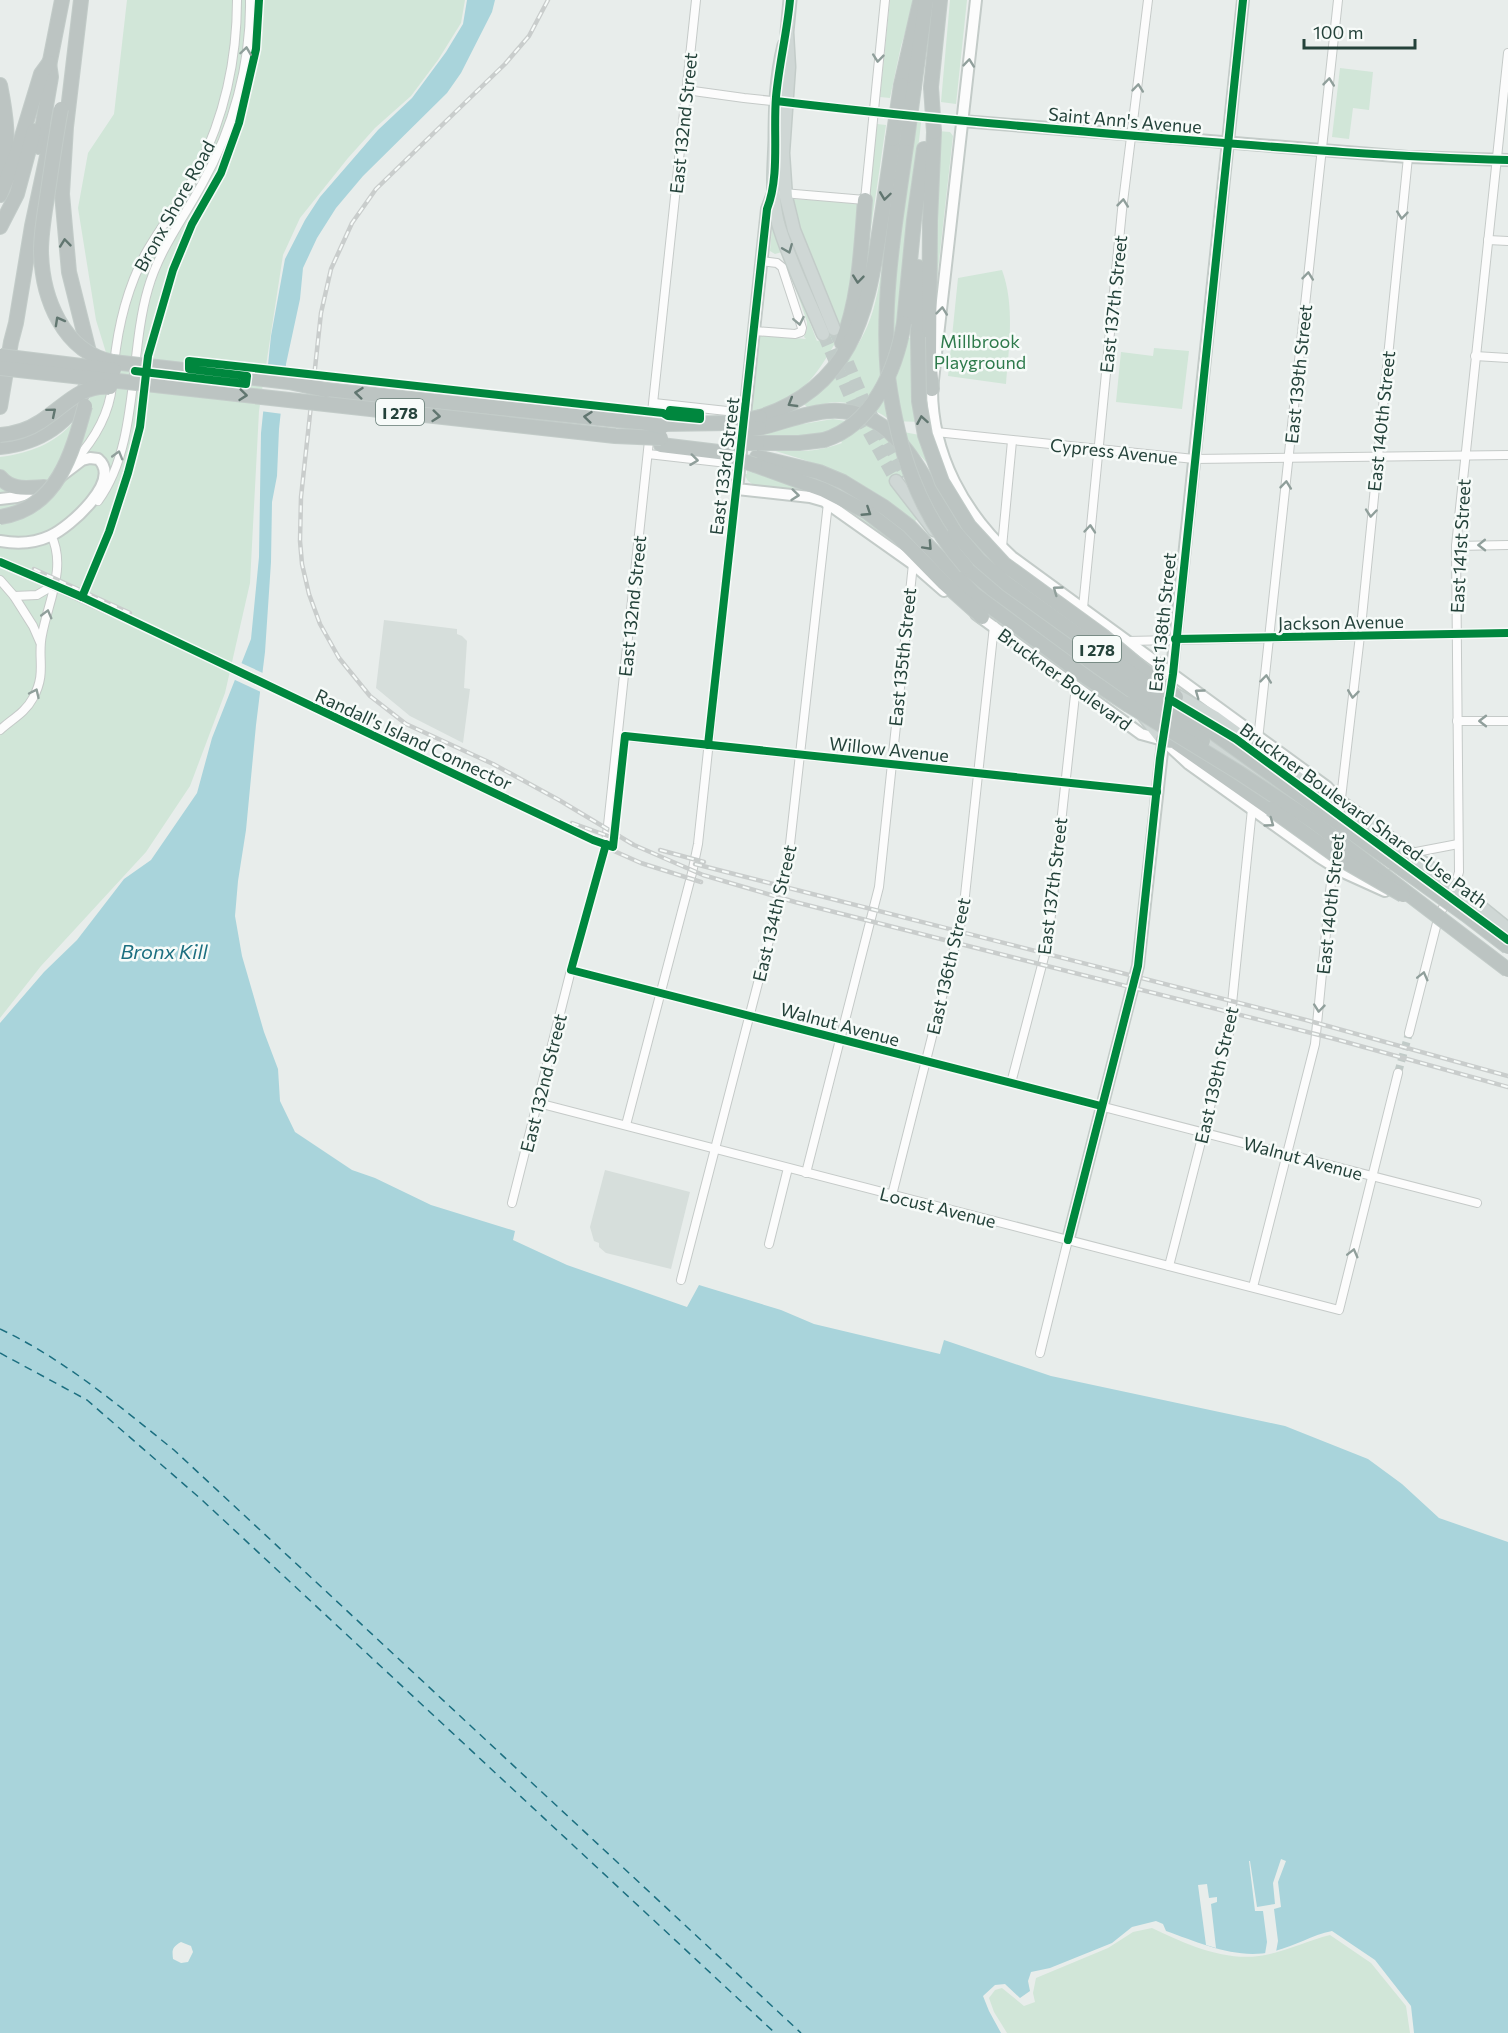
<svg xmlns="http://www.w3.org/2000/svg" width="1508" height="2033" viewBox="0 0 1508 2033" font-family="Commissioner,sans-serif">
  <rect width="100%" height="100%" fill="#e8edeb"/>
  <g fill="#d6dedb">
    <path d="M384,620L457,629V634L462,636L467,641L464,688L470,689L463,743L410,716L376,688Z"/>
    <path d="M605,1170L690,1192L671,1269L606,1253L599,1247V1243L594,1241L590,1227Z"/>
  </g>
  <g fill="#d1e6d8">
    <path d="M127,0H465L461,23L438,60L411,96L375,128L348,158L300,218L283,255L259,411L250,583L225,693L190,786L146,852L41,966L0,1018V457C65,449 85,415 108,359L96,320L78,208L88,153L114,114Z"/>
    <path d="M890,0H915L901,46L890,98L880,97Z"/>
    <path d="M950,0H967L956,104L941,102Z"/>
    <path d="M1340,68L1373,72L1369,110L1353,108L1349,139L1332,137Z"/>
    <path d="M918,113L922,114L897,337L912,338L921,422L891,421C876,408 847,400 827,403C821,404 814,406 808,408L803,403C837,378 865,345 875,303C881,281 883,257 886,234L899,237Z"/>
    <path d="M877,124L886,125L863,282L872,161Z"/>
    <path d="M938,131L950,132L953,136L937,279L934,282Z"/>
    <path d="M793,199L861,203L854,296L842,332L800,233Z"/>
    <path d="M772,228L782,252L775,254L770,251Z"/>
    <path d="M1002,270C1015,305 1009,348 1006,384L948,376L958,278Z"/>
    <path d="M791,274L817,341L838,332L841,333C816,376 802,402 750,414L758,335L806,339L804,337L807,329V322Z"/>
    <path d="M1154,348L1189,351L1182,409L1116,402L1121,352L1153,356Z"/>
    <path d="M833,419L870,425L909,456L911,473L891,485L917,519L914,522C870,483 828,466 772,450C797,452 819,452 842,443L835,429C808,439 783,436 755,434V432Z"/>
    <path d="M898,431L925,436L930,463H927Z"/>
    <path d="M747,466C793,480 838,494 878,522C899,536 917,557 934,576L913,556L840,504L820,493L755,486L748,481L744,474H747Z"/>
    <path d="M1152,1928C1183,1943 1223,1961 1259,1956C1283,1953 1306,1941 1330,1935L1371,1963L1406,2006L1410,2033H1007L994,2012L989,1998L995,1990L1002,1988L1024,2006L1035,2002L1033,1993L1036,1978L1108,1948L1133,1932Z"/>
  </g>
  <path fill="#a9d4db" fill-rule="evenodd" d="M467,0H495L492,12L461,73L447,93L363,176L336,208L317,238L303,268L300,299L286,364L279,429L277,476L272,502L271,562L265,652L256,725L246,830L238,881L235,916L242,956L264,1032L278,1069L280,1101L295,1132L352,1170L375,1178L431,1205L515,1231L513,1240L567,1265L687,1307L699,1285L781,1310L814,1324L940,1354L944,1340L1051,1376L1285,1426L1368,1459L1402,1484L1439,1518L1508,1542V2033H1414L1411,2006L1375,1960L1332,1931C1312,1935 1295,1946 1275,1951C1239,1961 1200,1943 1166,1931L1163,1924L1156,1921L1132,1927L1112,1943L1050,1968L1031,1972L1028,1981L1030,1991L1020,1998L1005,1984L995,1985L983,1996L989,2011L1001,2033H0V1023L44,972L77,940L124,879L151,860L197,793L212,738L251,639L259,557L261,433L271,336L285,259L305,220L320,197L378,130L412,98L446,52L463,24ZM181,1942L191,1946L193,1952L188,1962L181,1963L173,1959C172,1950 172,1947 181,1942Z"/>
  <g fill="#e8edeb">
    <path d="M265,368H288L283,414L260,411Z"/>
    <path d="M239,662L265,674L263,693L233,679Z"/>
    <path d="M1281,1859L1286,1861L1278,1882L1281,1907L1274,1909L1278,1941L1276,1952L1265,1954L1267,1942L1263,1911H1255L1249,1861H1250L1257,1907L1275,1904L1273,1883Z"/>
    <path d="M1207,1884L1209,1898L1217,1897V1902L1211,1904L1216,1948L1206,1945L1198,1885Z"/>
  </g>
  <g fill="none" stroke-linecap="round" stroke-linejoin="round">
    <g stroke="#1c6f80" stroke-width="1.5" stroke-dasharray="8 6" stroke-linecap="butt">
      <path d="M0,1329C64,1359 119,1406 174,1450L801,2033"/>
      <path d="M0,1353L87,1400L202,1500L775,2033"/>
    </g>
    <path stroke="#c1cbc8" stroke-width="8" stroke-dasharray="8 4" stroke-linecap="butt" d="M1398,1073L1409,1033"/>
    <g stroke="#c1cbc8" stroke-width="12" stroke-dasharray="12 6" stroke-linecap="butt">
      <path d="M834,329L865,403L906,476"/>
      <path d="M823,334L854,406L896,481"/>
    </g>
    <defs>
      <g id="street">
        <path d="M686,90L744,98L962,121"/>
        <path d="M783,193L865,200L885,0"/>
        <path d="M1488,240L1508,241"/>
        <path d="M754,331L795,334L801,332L802,328L782,267L777,263L761,261"/>
        <path d="M1475,356L1508,358"/>
        <path d="M114,365C118,325 127,287 147,251C163,223 184,198 198,169C224,117 237,59 237,0"/>
        <path d="M654,403L745,413"/>
        <path d="M936,432L1194,459L1508,455"/>
        <path d="M648,454L736,464"/>
        <path d="M74,462C94,440 109,416 112,386"/>
        <path d="M98,501C139,446 129,353 148,289C159,250 183,219 202,184C233,129 251,64 250,0"/>
        <path d="M1456,546L1508,545"/>
        <path d="M1002,547L1012,441"/>
        <path d="M0,580L14,596L37,595L54,585"/>
        <path d="M14,596L33,626L40,642"/>
        <path d="M1083,608L1122,210L1148,0"/>
        <path d="M1127,641L1508,633"/>
        <path d="M1457,721H1508"/>
        <path d="M0,730C12,719 25,713 33,698C47,673 37,658 42,635C48,602 67,567 51,535"/>
        <path d="M619,736L1157,792"/>
        <path d="M1258,740L1338,0"/>
        <path d="M1338,824L1361,627L1408,157"/>
        <path d="M1411,853L1458,844"/>
        <path d="M571,970L1477,1203"/>
        <path d="M1409,1033L1439,915L1455,886L1459,872L1456,546L1508,53"/>
        <path d="M1011,1083L1048,942L1076,686"/>
        <path d="M538,1103L1339,1310L1398,1073"/>
        <path d="M626,1125L692,873L698,844L735,498L737,489"/>
        <path d="M806,1173L879,887L913,564"/>
        <path d="M892,1195L963,914L994,626"/>
        <path d="M512,1203L571,970L606,844L696,0"/>
        <path d="M769,1244L788,1168"/>
        <path d="M1169,1266L1229,1033L1252,809"/>
        <path d="M681,1280L787,871L828,503"/>
        <path d="M1253,1287L1315,1044L1333,862"/>
        <path d="M1040,1353L1068,1240"/>
      </g>
      <g id="secondary">
        <path d="M976,0L932,389C932,455 964,513 1012,557L1327,787L1340,801"/>
        <path d="M962,121L1408,157L1508,160"/>
        <path d="M773,193L767,209L737,489L810,497L824,501L913,564L944,591"/>
        <path d="M0,499L17,497L38,491"/>
        <path d="M0,541C17,544 35,543 50,536C70,527 123,480 98,459L90,458L82,460L61,476"/>
        <path d="M976,614L1141,734L1163,740L1189,764L1319,857L1343,872L1385,891"/>
        <path d="M1169,698L1243,0"/>
        <path d="M1337,831L1386,865"/>
        <path d="M1068,1240L1138,966L1164,734"/>
      </g>
      <g id="primary">
        <path d="M790,0L787,32L789,67L783,153L786,197L794,230L834,329"/>
        <path d="M784,45C776,77 775,109 775,141C774,168 771,196 778,223C788,258 809,300 823,334"/>
        <path d="M896,481L934,530"/>
        <path d="M1169,691L1216,718L1324,797L1340,801L1455,886L1508,929"/>
        <path d="M1144,716L1163,740"/>
        <path d="M1198,731L1315,815"/>
      </g>
      <g id="highway">
        <path d="M81,0L66,127L62,194L69,272L91,360"/>
        <path d="M48,71L62,0"/>
        <path d="M0,85C6,115 10,142 2,172"/>
        <path d="M901,85L920,2"/>
        <path d="M914,87L926,0"/>
        <path d="M931,87L940,0"/>
        <path d="M39,147L51,77L49,63"/>
        <path d="M0,195L16,156L41,74L49,63"/>
        <path d="M0,227L17,194L34,131"/>
        <path d="M904,323L914,220L924,149"/>
        <path d="M918,337V267"/>
        <path d="M842,343C860,297 861,248 865,200"/>
        <path d="M888,377C881,296 896,218 907,139"/>
        <path d="M932,389L929,358L930,221L934,132"/>
        <path d="M326,390L646,423"/>
        <path d="M0,407L11,342L16,323L32,226L52,133"/>
        <path d="M760,417C849,388 867,317 879,234C884,202 889,170 893,139"/>
        <path d="M662,424L730,423"/>
        <path d="M759,428C782,423 806,412 830,411C901,407 925,485 955,532"/>
        <path d="M757,443H799L824,440"/>
        <path d="M661,445L727,453"/>
        <path d="M0,447C39,443 72,423 86,386"/>
        <path d="M757,457L819,472L843,482L884,507L909,526L975,595L1089,679L1127,704"/>
        <path d="M755,465L824,490L867,512L898,536L944,583L982,617"/>
        <path d="M0,477C12,491 26,488 44,487"/>
        <path d="M966,567L991,588L1090,661"/>
        <path d="M1163,740L1174,741L1271,809"/>
      </g>
    </defs>
    <use href="#street" stroke="#c5cac8" stroke-width="10"/>
    <use href="#secondary" stroke="#c3cbc8" stroke-width="14"/>
    <use href="#primary" stroke="#c3ccc9" stroke-width="15"/>
    <use href="#highway" stroke="#c3ccc9" stroke-width="16"/>
    <use href="#street" stroke="#fcfcfc" stroke-width="8"/>
    <use href="#secondary" stroke="#fcfcfc" stroke-width="10"/>
    <use href="#primary" stroke="#cfd7d5" stroke-width="12"/>
    <use href="#highway" stroke="#bcc4c2" stroke-width="14"/>
    <defs>
      <g id="rail">
        <path d="M548,0L529,36L505,64L376,189L352,223L331,269L321,313L301,497L300,541L302,564L309,594L320,624L339,658L370,696L406,724L493,764L559,800L634,845L703,875L795,902L1335,1039L1508,1087"/>
        <path d="M0,564L132,624L578,835L641,863L701,882"/>
        <path d="M34,569L130,613"/>
        <path d="M572,823L611,837"/>
        <path d="M660,850L704,862"/>
        <path d="M695,864L1306,1020L1508,1076"/>
      </g>
    </defs>
    <use href="#rail" stroke="#c9cdcc" stroke-width="4.5"/>
    <use href="#rail" stroke="#f7fbf9" stroke-width="2" stroke-dasharray="7" stroke-linecap="butt"/>
    <defs>
      <g id="highway-bridge">
        <path d="M931,87L934,132"/>
        <path d="M61,109C56,136 52,164 48,191C45,211 41,231 41,251C42,298 63,352 113,362L289,382L326,390"/>
        <path d="M893,139L901,85"/>
        <path d="M907,139L914,87"/>
        <path d="M918,337L919,401L925,435L942,482L969,526L1004,564L1103,636L1176,697"/>
        <path d="M0,356L114,370"/>
        <path d="M0,368L615,436L661,438"/>
        <path d="M888,377C898,450 917,511 966,567"/>
        <path d="M646,423L662,427"/>
        <path d="M730,423L760,417"/>
        <path d="M729,432L759,428"/>
        <path d="M0,435C14,434 28,430 40,422C64,407 80,384 110,387"/>
        <path d="M824,440C873,425 896,369 904,323"/>
        <path d="M728,443H757"/>
        <path d="M727,456L755,465"/>
        <path d="M0,517C57,509 72,454 85,406"/>
        <path d="M955,532L979,560L1007,584L1465,914L1508,947"/>
        <path d="M1090,661L1203,741"/>
        <path d="M1127,704L1238,772L1314,822L1508,970"/>
        <path d="M1271,809L1342,860L1403,895"/>
      </g>
    </defs>
    <use href="#highway-bridge" stroke="#c3ccc9" stroke-width="16" stroke-linecap="butt"/>
    <use href="#highway-bridge" stroke="#bcc4c2" stroke-width="14"/>
    <defs>
      <g id="cycleway">
        <path d="M776,101C908,117 1041,128 1173,139C1285,148 1396,157 1508,160"/>
        <path d="M135,371L246,384L247,376L189,369V361L663,413L668,416L700,419V413L670,410L669,414"/>
        <path d="M0,562L82,597L593,840L613,847L625,736L1157,792"/>
        <path d="M82,597L109,532L128,473L140,427L148,356L173,270L192,224L221,173L239,123L256,49L259,0"/>
        <path d="M1175,639L1508,633"/>
        <path d="M1169,699L1236,739L1508,940"/>
        <path d="M708,745L767,209C780,176 773,133 776,97C779,64 787,33 790,0"/>
        <path d="M606,844L571,970L1101,1106"/>
        <path d="M1068,1240L1138,966L1160,758L1173,674L1243,0"/>
      </g>
    </defs>
    <use href="#cycleway" stroke="#f7fbf9" stroke-width="11"/>
    <use href="#cycleway" stroke="#00873e" stroke-width="8"/>
  </g>
  <defs><path id="oneway-chevron" d="M-2-3.5L2.5 0L-2 3.5" fill="none" stroke-width="1.6" stroke-linecap="round" stroke-linejoin="round" transform="scale(1.5)"/></defs>
  <g stroke="#909f9b">
    <use href="#oneway-chevron" transform="translate(246 51) rotate(-82)"/>
    <use href="#oneway-chevron" transform="translate(878 58) rotate(96)"/>
    <use href="#oneway-chevron" transform="translate(969 63) rotate(-84)"/>
    <use href="#oneway-chevron" transform="translate(1329 82) rotate(-84)"/>
    <use href="#oneway-chevron" transform="translate(1138 88) rotate(-84)"/>
    <use href="#oneway-chevron" transform="translate(1123 203) rotate(-84)"/>
    <use href="#oneway-chevron" transform="translate(1402 215) rotate(96)"/>
    <use href="#oneway-chevron" transform="translate(1308 276) rotate(-84)"/>
    <use href="#oneway-chevron" transform="translate(942 311) rotate(-84)"/>
    <use href="#oneway-chevron" transform="translate(799 321) rotate(79)"/>
    <use href="#oneway-chevron" transform="translate(118 455) rotate(-74)"/>
    <use href="#oneway-chevron" transform="translate(694 460) rotate(7)"/>
    <use href="#oneway-chevron" transform="translate(1286 485) rotate(-84)"/>
    <use href="#oneway-chevron" transform="translate(795 495) rotate(6)"/>
    <use href="#oneway-chevron" transform="translate(1371 513) rotate(95)"/>
    <use href="#oneway-chevron" transform="translate(1090 529) rotate(-85)"/>
    <use href="#oneway-chevron" transform="translate(1482 545) rotate(179)"/>
    <use href="#oneway-chevron" transform="translate(1057 590) rotate(-144)"/>
    <use href="#oneway-chevron" transform="translate(47 614) rotate(-75)"/>
    <use href="#oneway-chevron" transform="translate(1266 679) rotate(-84)"/>
    <use href="#oneway-chevron" transform="translate(35 693) rotate(-65)"/>
    <use href="#oneway-chevron" transform="translate(1199 693) rotate(-144)"/>
    <use href="#oneway-chevron" transform="translate(1353 694) rotate(97)"/>
    <use href="#oneway-chevron" transform="translate(1483 721) rotate(180)"/>
    <use href="#oneway-chevron" transform="translate(1270 823) rotate(36)"/>
    <use href="#oneway-chevron" transform="translate(1423 976) rotate(-76)"/>
    <use href="#oneway-chevron" transform="translate(1319 1008) rotate(96)"/>
    <use href="#oneway-chevron" transform="translate(1353 1253) rotate(-76)"/>
  </g>
  <g stroke="#617670">
    <use href="#oneway-chevron" transform="translate(885 196) rotate(98)"/>
    <use href="#oneway-chevron" transform="translate(65 243) rotate(-96)"/>
    <use href="#oneway-chevron" transform="translate(858 279) rotate(96)"/>
    <use href="#oneway-chevron" transform="translate(59 321) rotate(-119)"/>
    <use href="#oneway-chevron" transform="translate(359 393) rotate(-174)"/>
    <use href="#oneway-chevron" transform="translate(243 395) rotate(6)"/>
    <use href="#oneway-chevron" transform="translate(792 403) rotate(149)"/>
    <use href="#oneway-chevron" transform="translate(52 412) rotate(-40)"/>
    <use href="#oneway-chevron" transform="translate(436 416) rotate(6)"/>
    <use href="#oneway-chevron" transform="translate(588 417) rotate(-174)"/>
    <use href="#oneway-chevron" transform="translate(922 420) rotate(-100)"/>
    <use href="#oneway-chevron" transform="translate(867 512) rotate(33)"/>
    <use href="#oneway-chevron" transform="translate(928 546) rotate(47)"/>
  </g>
  <use stroke="#718580" href="#oneway-chevron" transform="translate(788 249) rotate(68)"/>
  <g text-anchor="middle" dominant-baseline="central" stroke-width="5" stroke-linejoin="round" paint-order="stroke">
    <g fill="#f7fbf9" stroke="#637a73" stroke-width="1.5">
      <rect x="376" y="399" width="48" height="26" rx="4.5"/>
      <rect x="1073" y="636" width="48" height="26" rx="4.5"/>
    </g>
    <g font-size="16" font-weight="bold" fill="#24423a">
      <text x="400" y="412">I 278</text>
      <text x="1097" y="649">I 278</text>
    </g>
    <g font-size="18" fill="#24423a" stroke="#f7fbf9">
      <text transform="translate(1125 120) rotate(5)">Saint Ann's Avenue</text>
      <text transform="translate(683 123) rotate(-84)">East 132nd Street</text>
      <text transform="translate(174 206) rotate(-61)">Bronx Shore Road</text>
      <text transform="translate(1113 304) rotate(-84)">East 137th Street</text>
      <text transform="translate(1298 374) rotate(-84)">East 139th Street</text>
      <text transform="translate(1381 421) rotate(-84)">East 140th Street</text>
      <text transform="translate(1114 451) rotate(6)">Cypress Avenue</text>
      <text transform="translate(724 466) rotate(-83)">East 133rd Street</text>
      <text transform="translate(1460 546) rotate(-87)">East 141st Street</text>
      <text transform="translate(632 606) rotate(-84)">East 132nd Street</text>
      <text transform="translate(1162 622) rotate(-84)">East 138th Street</text>
      <text transform="translate(1341 622) rotate(-1)">Jackson Avenue</text>
      <text transform="translate(902 657) rotate(-84)">East 135th Street</text>
      <text transform="translate(1065 679) rotate(36)">Bruckner Boulevard</text>
      <text transform="translate(414 739) rotate(25)">Randall's Island Connector</text>
      <text transform="translate(889 749) rotate(6)">Willow Avenue</text>
      <text transform="translate(1364 815) rotate(36)">Bruckner Boulevard Shared-Use Path</text>
      <text transform="translate(1052 886) rotate(-83)">East 137th Street</text>
      <text transform="translate(1330 904) rotate(-84)">East 140th Street</text>
      <text transform="translate(774 913) rotate(-77)">East 134th Street</text>
      <text transform="translate(948 966) rotate(-77)">East 136th Street</text>
      <text transform="translate(840 1024) rotate(15)">Walnut Avenue</text>
      <text transform="translate(1216 1075) rotate(-77)">East 139th Street</text>
      <text transform="translate(543 1083) rotate(-76)">East 132nd Street</text>
      <text transform="translate(1303 1158) rotate(15)">Walnut Avenue</text>
      <text transform="translate(938 1207) rotate(14)">Locust Avenue</text>
    </g>
    <g font-size="18" fill="#2d7a4b" stroke="#f7fbf9">
      <text x="980" y="341">Millbrook<tspan x="980" dy="21">Playground</tspan></text>
    </g>
    <g font-size="20" font-style="italic" fill="#1c6f80" stroke="#f7fbf9">
      <text x="164" y="951">Bronx Kill</text>
    </g>
  </g>
  <path d="M1304 39v9h111v-9" fill="none" stroke="#24423a" stroke-width="3"/>
  <text x="1313" y="39" font-size="18" fill="#24423a" stroke="#f7fbf9" stroke-width="4.5" paint-order="stroke">100 m</text>
</svg>
